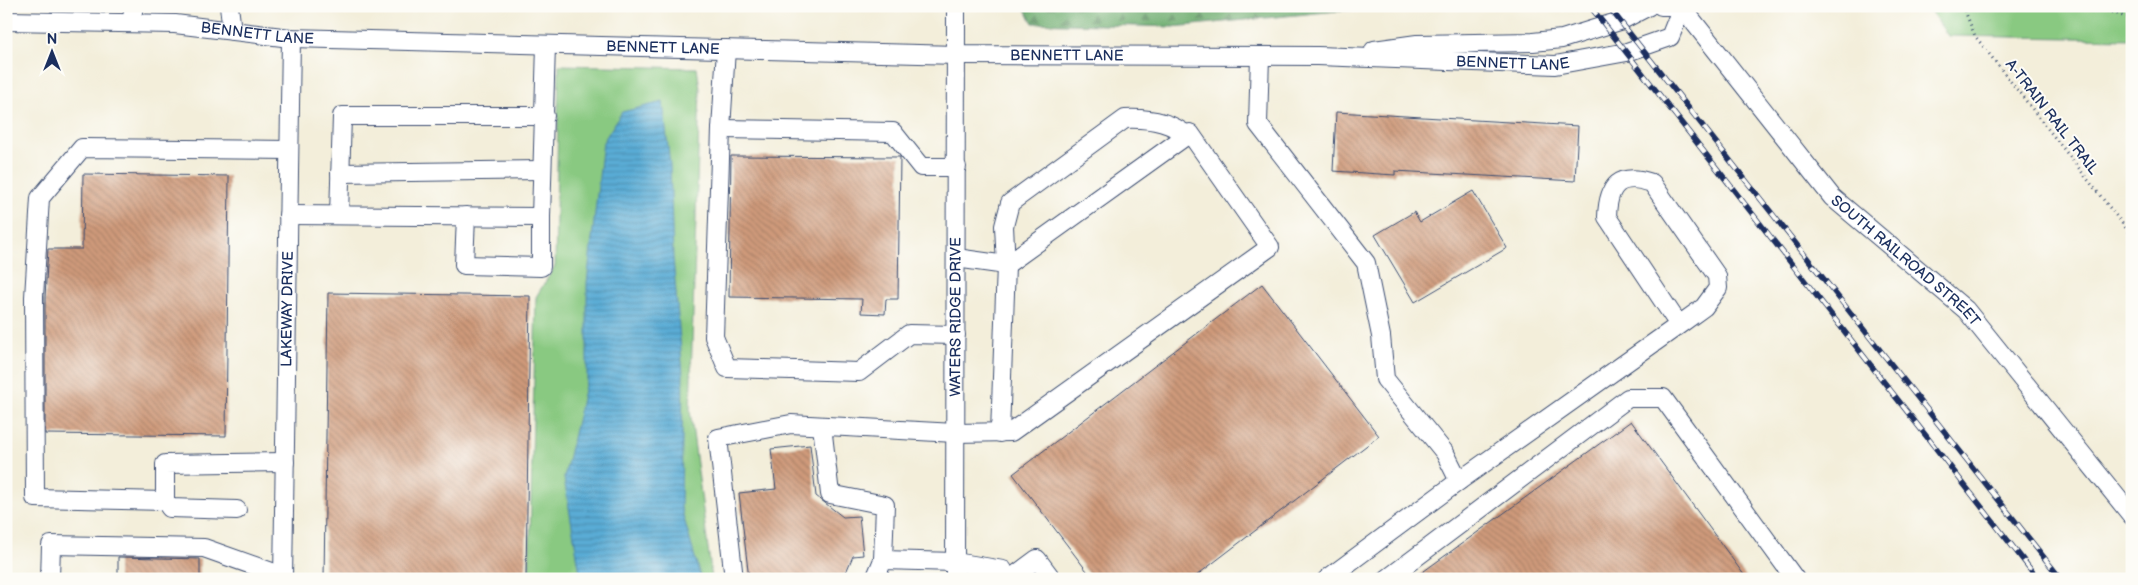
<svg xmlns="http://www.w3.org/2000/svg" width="2138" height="585" viewBox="0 0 2138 585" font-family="'Balsamiq Sans',sans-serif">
  <defs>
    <pattern id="forest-firs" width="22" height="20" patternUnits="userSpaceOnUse" patternTransform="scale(1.25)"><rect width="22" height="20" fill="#6ead6f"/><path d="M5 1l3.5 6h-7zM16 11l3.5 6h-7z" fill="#5a8d5e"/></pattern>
    <pattern id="water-rules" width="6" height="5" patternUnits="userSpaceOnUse" patternTransform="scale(1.25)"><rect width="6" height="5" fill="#5aacd5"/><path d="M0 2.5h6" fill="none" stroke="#4a8cb0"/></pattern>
    <pattern id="building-back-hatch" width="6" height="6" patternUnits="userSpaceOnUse" patternTransform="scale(1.25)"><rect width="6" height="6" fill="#cf9a7a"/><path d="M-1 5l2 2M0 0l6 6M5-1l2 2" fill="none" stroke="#a77e67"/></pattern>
  </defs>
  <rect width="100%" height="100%" fill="#fdfcf7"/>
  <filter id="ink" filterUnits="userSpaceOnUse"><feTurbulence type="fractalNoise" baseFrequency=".02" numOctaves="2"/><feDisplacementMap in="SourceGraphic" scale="10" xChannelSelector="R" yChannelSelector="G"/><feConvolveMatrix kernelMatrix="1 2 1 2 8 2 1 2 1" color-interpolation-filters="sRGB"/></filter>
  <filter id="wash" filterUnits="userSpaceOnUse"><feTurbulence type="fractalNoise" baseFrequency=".0096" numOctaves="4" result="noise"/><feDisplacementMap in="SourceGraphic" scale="20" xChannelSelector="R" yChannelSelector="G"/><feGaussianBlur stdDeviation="1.12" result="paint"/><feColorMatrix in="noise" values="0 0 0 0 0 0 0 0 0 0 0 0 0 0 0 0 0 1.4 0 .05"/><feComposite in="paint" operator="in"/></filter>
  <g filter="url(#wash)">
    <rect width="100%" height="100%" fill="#f3eeda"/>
    <g fill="#89c981" stroke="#527c70">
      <path d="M1927,6H2132V39L1948,36Z"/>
      <path d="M559,65L697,68L700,89L690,410L712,579H529L536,297L555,266Z"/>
    </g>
    <path fill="url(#forest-firs)" stroke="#446e66" d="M1023,6H1389L1173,27L1033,23Z"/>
    <path fill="url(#water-rules)" stroke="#3a6e9a" d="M663,102L670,165L673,258L683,374L681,508L701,579H581L564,478L587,377V283L603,142L622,112Z"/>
    <g id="blocks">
      <g fill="url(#building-back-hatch)">
        <path d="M1336,112L1578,126L1575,181L1395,171V175L1333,171Z"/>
        <path d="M731,156L900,157L898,299H886L885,314L861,313L862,299L729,297Z"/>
        <path d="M83,174L229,176L226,436L45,434V297L48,249H82Z"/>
        <path d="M1473,191L1507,248L1415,302L1375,235L1414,212L1420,222Z"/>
        <path d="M1262,284L1379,436L1192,579H1093L1013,474Z"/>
        <path d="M328,293L530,296L526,579H324Z"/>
        <path d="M1631,421L1747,579H1413Z"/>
        <path d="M810,445L816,496L843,517L859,516L863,555L853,556L843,579H749L739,493L776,489L771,449Z"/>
        <path d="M118,557L200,559V579H118Z"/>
      </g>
    </g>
  </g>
  <g filter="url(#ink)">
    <use href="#blocks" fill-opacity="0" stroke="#3b4c71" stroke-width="1"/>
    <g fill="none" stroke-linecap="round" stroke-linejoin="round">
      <defs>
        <g id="minor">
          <path d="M229,6L232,31"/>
          <path d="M1661,6H1683"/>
          <path id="s1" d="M1681,6L1832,197L1966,310L2132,516"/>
          <path id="s2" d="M6,21L175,24L291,38L957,55L1318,56L1555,65L1627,52L1670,37L1682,7"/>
          <path d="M131,23L134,6"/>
          <path d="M726,49L721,129L714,337L727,368L859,372L909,334L956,335"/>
          <path d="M1374,50L1417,44L1533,42L1562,39L1620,21L1649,6"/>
          <path d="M1260,56L1258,124L1366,263L1381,336L1385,379L1445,453L1459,481"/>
          <path d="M721,129L893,132L921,167H957"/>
          <path d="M340,173L542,170"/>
          <path d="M288,215L541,217L546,45"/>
          <path d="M339,215L342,116H545"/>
          <path d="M466,216L464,265L541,267V217"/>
          <path d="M822,426L830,494L885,505L883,560"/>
          <path d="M1000,433L1006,265L1004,226L1010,203L1125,119C1147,118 1169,121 1186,135"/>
          <path d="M285,462L165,464V501L35,498L34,297L40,198L82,148L289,150"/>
          <path d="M165,501L170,508L237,510"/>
          <path d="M50,579L51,545L204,548L283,576"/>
          <path id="s3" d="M283,579L291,38"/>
          <path d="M734,579L718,438L791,424L955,433L1011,432L1270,247L1190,133L1006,265L956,258"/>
          <path d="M875,579L883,560L955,562L1003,570L1004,579"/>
          <path id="s4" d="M955,579L956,6"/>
          <path d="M1010,579L1037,559L1052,579"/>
          <path d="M1327,579L1459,481L1679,325L1704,307L1718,288L1717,276L1652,183C1619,172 1608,185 1607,217L1679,325"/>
          <path d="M1387,579L1628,398H1663L1795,579"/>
        </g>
      </defs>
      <use href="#minor" stroke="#3b4c71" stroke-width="20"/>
      <g stroke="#3b4c71" stroke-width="3" stroke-dasharray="1 4" stroke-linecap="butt">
        <path d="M1967,6L1965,11L1975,36L2132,236"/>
        <path d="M2093,6L2126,17H2132"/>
      </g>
      <use href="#minor" stroke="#fff" stroke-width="18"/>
      <defs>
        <g id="rail">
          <path d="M1590,6L2038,579"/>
          <path d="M1608,6L2061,579"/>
        </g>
      </defs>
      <use href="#rail" stroke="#1b2f5e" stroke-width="5.5"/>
      <use href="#rail" stroke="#fdfcf7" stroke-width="4" stroke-dasharray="11" stroke-linecap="butt"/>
    </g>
  </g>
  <g text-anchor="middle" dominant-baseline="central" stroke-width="4" stroke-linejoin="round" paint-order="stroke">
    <g font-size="15" fill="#1b2f5e" stroke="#fdfcf7">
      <text stroke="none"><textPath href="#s2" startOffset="252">BENNETT LANE</textPath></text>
      <text stroke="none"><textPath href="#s2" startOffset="658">BENNETT LANE</textPath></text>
      <text stroke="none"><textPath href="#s2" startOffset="1062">BENNETT LANE</textPath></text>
      <text stroke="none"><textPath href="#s2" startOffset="1508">BENNETT LANE</textPath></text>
      <text transform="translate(2052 117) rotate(52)">A-TRAIN RAIL TRAIL</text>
      <text stroke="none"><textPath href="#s1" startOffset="341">SOUTH RAILROAD STREET</textPath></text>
      <text stroke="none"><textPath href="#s3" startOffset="270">LAKEWAY DRIVE</textPath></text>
      <text stroke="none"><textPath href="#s4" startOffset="262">WATERS RIDGE DRIVE</textPath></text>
    </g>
  </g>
  <rect width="2138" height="585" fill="none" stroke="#fdfcf7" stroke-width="25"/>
  <g transform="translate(52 52)" stroke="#fdfcf7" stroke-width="4" paint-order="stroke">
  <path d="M0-4L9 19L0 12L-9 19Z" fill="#1b2f5e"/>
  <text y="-8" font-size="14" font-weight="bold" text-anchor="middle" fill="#1b2f5e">N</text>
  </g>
</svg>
